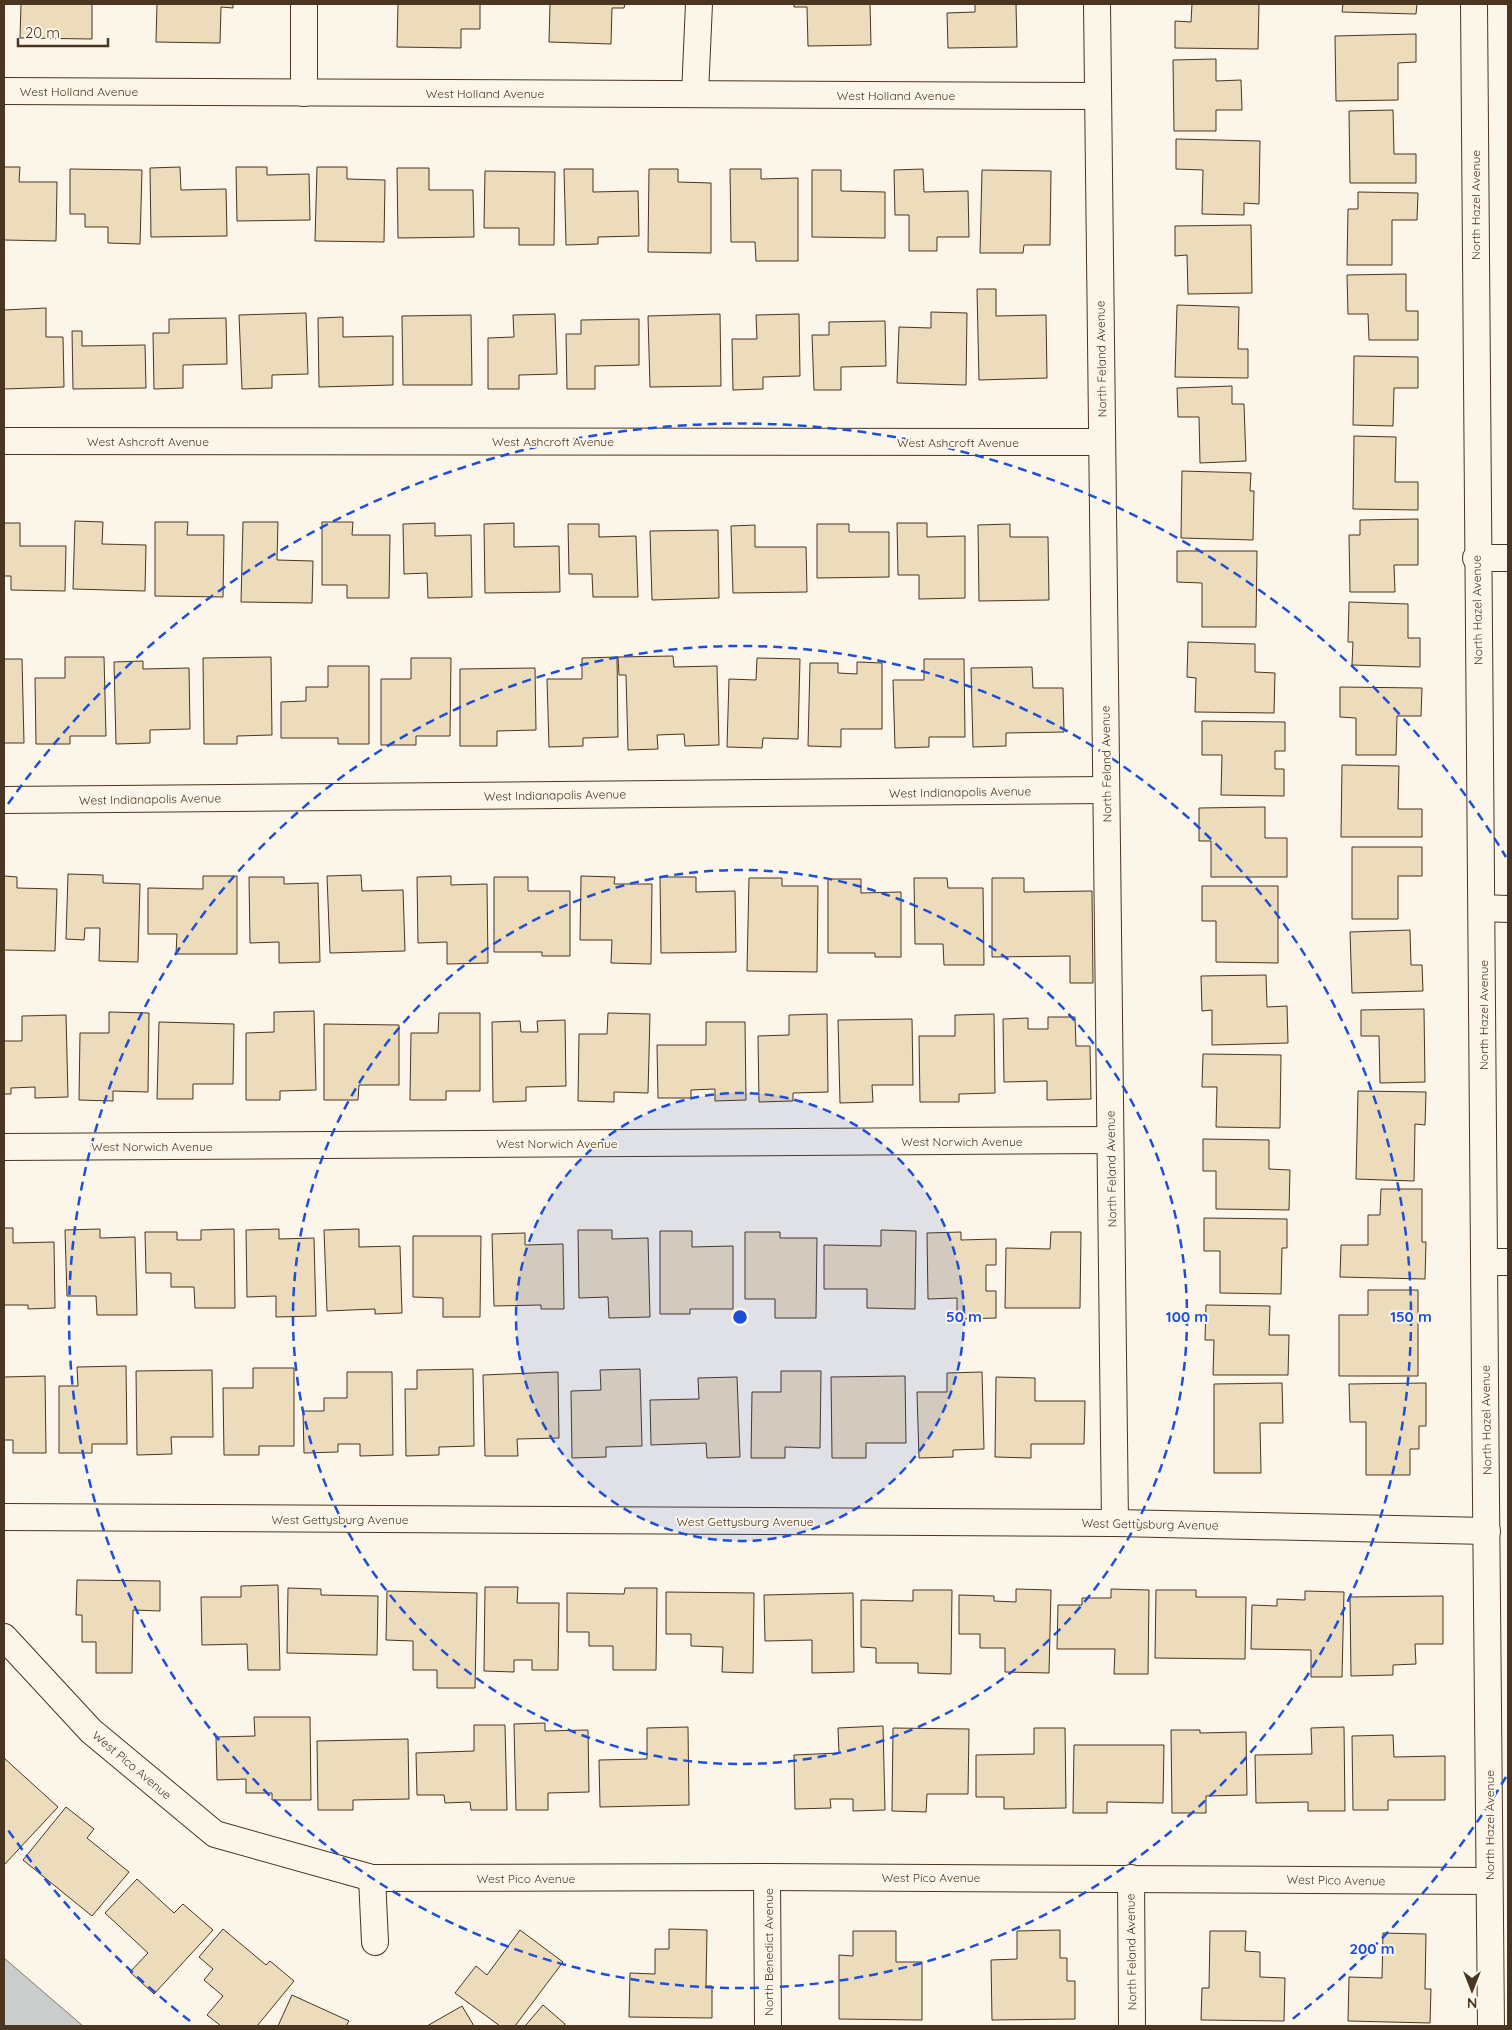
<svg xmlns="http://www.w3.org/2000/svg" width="1512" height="2030" viewBox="0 0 1512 2030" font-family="Quicksand,sans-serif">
  <rect width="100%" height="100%" fill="#fbf6e9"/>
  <path fill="#c9cecd" stroke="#887966" d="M4,1958L83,2026H4Z"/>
  <g fill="#ecdcbc" stroke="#4a3520">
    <path d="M21,4H92V39L20,38Z"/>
    <path d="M157,4H233V8L221,7L220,43L156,42Z"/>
    <path d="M398,4H480V29H461V48L397,47Z"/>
    <path d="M550,4H625L624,8H612L611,44L549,42Z"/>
    <path d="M794,4H870L871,45L808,46L807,7H794Z"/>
    <path d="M975,4H1020L1016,5L1017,47L948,48L947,13L975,12Z"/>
    <path d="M1192,4H1259L1258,49L1175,48V21L1191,22Z"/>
    <path d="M1343,4H1417L1416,14L1342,12Z"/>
    <path d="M1416,34V62L1398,63V100L1336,101L1335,36Z"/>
    <path d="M1216,59V81L1241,80L1242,110H1216V131H1174L1173,60Z"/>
    <path d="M1393,110L1394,154H1416V183H1350L1349,111Z"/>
    <path d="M1176,139L1260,141L1259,204L1244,203V215L1202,214L1203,170L1176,169Z"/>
    <path d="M4,167H20L19,182H57L56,241L4,240Z"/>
    <path d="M180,167L181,190L226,189L227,236L151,237L150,168Z"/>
    <path d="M236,167H267V175L309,174L310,220L237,221Z"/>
    <path d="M317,167H347V179L385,180L384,242L315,241Z"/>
    <path d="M397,168H429V190H473L474,237L398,238Z"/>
    <path d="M70,169L142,170L140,244L108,243V227H85V214H70Z"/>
    <path d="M564,169H593V192L638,191L639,236L598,237V244L566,245Z"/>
    <path d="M649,169H678V182L711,183V253L648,252Z"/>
    <path d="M730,169H761V179L798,178V261H756L755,242H731Z"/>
    <path d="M923,169L924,192L968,191L969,237H937V251H909V215H895L894,170Z"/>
    <path d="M812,170H841V191L885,192V238L812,237Z"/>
    <path d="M982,170L1051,171L1050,245H1024L1023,253H980Z"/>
    <path d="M485,171L555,172L554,245H519V228H484Z"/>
    <path d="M1358,192L1418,193L1417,220H1392V265H1347L1348,209H1358Z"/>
    <path d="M1251,225L1252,293L1188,294L1187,255L1175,256V226Z"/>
    <path d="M1406,274V311H1418V340H1369L1368,314H1348L1347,275Z"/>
    <path d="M977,289H996V316L1046,315L1047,378L979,380Z"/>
    <path d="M1177,305L1239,307L1238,349H1248V378L1175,377Z"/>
    <path d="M46,308V337H63L64,387L4,389V310Z"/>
    <path d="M931,312L967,313L966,385L897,383L899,327L931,328Z"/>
    <path d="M306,313L308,374L272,375V388L242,389L239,315Z"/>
    <path d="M555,314L557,374L519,375V389H488V338L514,337L513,315Z"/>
    <path d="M720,314L721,386L650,387L648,316Z"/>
    <path d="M799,314L800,376L763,377V389L733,390L732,339H757L756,315Z"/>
    <path d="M471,315L472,385H403L402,316Z"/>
    <path d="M343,317V337L393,336V385L319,387L318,318Z"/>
    <path d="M226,318L227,364L183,365V388L154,389L153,333H169V319Z"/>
    <path d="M639,319V365L595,366V389H567L566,334H581V320Z"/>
    <path d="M885,321L886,366L841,367V390H814L812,335H829V322Z"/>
    <path d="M72,331H82V346L145,345L146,388L73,389Z"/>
    <path d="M1354,356L1418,357V388H1394L1393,426L1353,425Z"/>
    <path d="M1232,386V404H1244L1246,461L1200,463L1199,417H1178L1177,388Z"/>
    <path d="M1354,436L1396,437L1395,482H1418V510L1353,509Z"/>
    <path d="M1182,471L1251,473L1250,491H1254L1253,540L1181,538Z"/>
    <path d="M1418,519V565H1394L1395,592H1350L1349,535H1360V520Z"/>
    <path d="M75,521L103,522L102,544L146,545L145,591L73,589Z"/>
    <path d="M155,522H188L187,535H224L223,597L155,596Z"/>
    <path d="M243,522H278L277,560L313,561L312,603L241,602Z"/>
    <path d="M322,522H353L352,535H390L389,598H347V585H322Z"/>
    <path d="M4,523H20V546H66L65,591L11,590V576H4Z"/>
    <path d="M435,523V536L471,535L472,597L428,598L427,573L404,574L403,524Z"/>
    <path d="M514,523V547L559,546L560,592L485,593L484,524Z"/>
    <path d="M897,523H927V537L965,536V598L919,599V575H898Z"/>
    <path d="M568,524H599V537L636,536L638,597H593L592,574H569Z"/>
    <path d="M817,524H849V532H889V577L817,578Z"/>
    <path d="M1010,524V537H1048L1049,600L979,601L978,525Z"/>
    <path d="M755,525V547H806L807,592L733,593L731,526Z"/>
    <path d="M718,530L719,598L652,600L650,531Z"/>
    <path d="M1177,551H1257L1256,627H1202V583L1177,582Z"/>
    <path d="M1349,602L1408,604V638H1420V667L1352,665L1353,642H1348Z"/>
    <path d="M1188,642L1255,644V672L1275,673L1274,713L1195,712L1196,678L1187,677Z"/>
    <path d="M673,656L674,667L717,666L719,745L685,746L684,734L657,735L658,749L628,750L626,675H619L618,657Z"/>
    <path d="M65,657H104L106,736H70V744H36L35,678H65Z"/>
    <path d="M271,657L272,735L237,736V744H204L203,658Z"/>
    <path d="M617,657L618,737L583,738V746L549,747L547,679H582V658Z"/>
    <path d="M411,658H451L450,736H416V745H381V679H411Z"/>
    <path d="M757,658L800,659L798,739L763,738L762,748L727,747L729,679L756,680Z"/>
    <path d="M4,659H22L24,743H4Z"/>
    <path d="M924,659H964L965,737H929V747L895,748L893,680H924Z"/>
    <path d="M143,661V669L189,668L190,729L150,730V743L116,744L114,662Z"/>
    <path d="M857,662L882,663V729H841V747L808,746L810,663H838V673L857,674Z"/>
    <path d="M328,666H369V744H338V738H281V702L306,701V687H328Z"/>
    <path d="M1032,667L1033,688H1063L1064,732L1006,733V746L973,747L971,668Z"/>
    <path d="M535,668L536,730L497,731V746H460V669Z"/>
    <path d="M1340,687L1422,688L1421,716H1397L1396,755H1356V718L1340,717Z"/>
    <path d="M1202,721L1285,722V751H1275V769H1284V796L1221,795L1222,755H1202Z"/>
    <path d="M1342,765L1399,766L1398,809H1422V837H1341Z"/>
    <path d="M1265,807V838H1287V877H1211V841H1199V808Z"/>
    <path d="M1352,847H1422V876H1398V919H1352Z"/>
    <path d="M68,874L103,875V883L140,884L138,962L99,961L100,928H85L84,940L66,939Z"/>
    <path d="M361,875L362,891L403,890L405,951L330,953L327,876Z"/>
    <path d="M4,876L17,877V888L57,889L55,951L4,950Z"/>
    <path d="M203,876H237V954H176L177,934H148V888L203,889Z"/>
    <path d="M451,876V885L487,884L488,963L447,964V942L418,943L417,877Z"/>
    <path d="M581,876L615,877L614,884H652L651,964L611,963L612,940H580Z"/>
    <path d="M249,877H284V884L318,883L320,962L279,963V942L250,943Z"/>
    <path d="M494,877H528V891H570V956H542V952H494Z"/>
    <path d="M660,877H696V892L735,891L736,952L661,953Z"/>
    <path d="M749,878H782V886H818L817,972L747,971Z"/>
    <path d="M914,878H947L948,888H983L984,965H944L943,944H915Z"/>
    <path d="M992,878H1024V892L1092,891L1093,983H1070V956L992,957Z"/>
    <path d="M828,879H861V893L901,892V957H875V953H828Z"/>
    <path d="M1202,886H1278V963L1216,962V921H1202Z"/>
    <path d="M1410,930L1411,965H1422L1423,991L1352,993L1350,932Z"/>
    <path d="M1266,975L1267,1007L1287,1006L1288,1043L1212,1045V1010L1202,1011L1201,976Z"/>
    <path d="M1424,1009L1425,1082L1380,1083L1379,1036H1361V1010Z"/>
    <path d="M314,1011L316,1090L280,1091V1100H246V1033L274,1032V1012Z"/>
    <path d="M109,1012L149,1013L148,1092L113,1091V1101L79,1100L80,1033H109Z"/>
    <path d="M439,1013H480V1091H446V1100H410L411,1033H438Z"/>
    <path d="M608,1013L650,1014L648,1093L614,1092V1102L578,1101L579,1034H607Z"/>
    <path d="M827,1014L828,1092L793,1093V1101L759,1102L758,1036L789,1035V1015Z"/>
    <path d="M994,1014L995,1093L959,1094V1102H920L919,1036H955V1015Z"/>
    <path d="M66,1015L68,1097L35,1098V1087L11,1088V1094H4V1041H22V1016Z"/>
    <path d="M1048,1017H1075L1076,1046H1090L1091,1099L1047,1100V1081L1004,1082L1003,1019L1028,1018V1029H1048Z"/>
    <path d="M912,1019L913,1085H872L873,1102L840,1103L838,1020Z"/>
    <path d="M565,1020L566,1086L526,1087V1101L493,1102L492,1022L520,1021L521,1032H538L537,1021Z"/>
    <path d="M159,1022L234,1024L233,1084H193V1099H157Z"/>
    <path d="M706,1022H745L746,1100L715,1101V1089L691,1090V1098H658L657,1045H706Z"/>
    <path d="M324,1024L399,1025V1085H359L358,1100H324Z"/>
    <path d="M1203,1054L1281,1055L1280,1128L1216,1127L1217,1087H1202Z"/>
    <path d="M1358,1091L1426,1092L1425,1125L1415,1124L1414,1181L1356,1179Z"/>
    <path d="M1203,1139L1269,1140V1169L1290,1170L1289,1210L1216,1209V1171H1203Z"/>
    <path d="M1381,1189H1422V1242H1426L1425,1279L1340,1277L1341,1245H1368V1215H1380Z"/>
    <path d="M1204,1218L1287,1219V1248H1282L1281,1294L1220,1293V1251H1204Z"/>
    <path d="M4,1228H13V1243L54,1242L55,1308L28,1309V1305H4Z"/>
    <path d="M100,1229V1238L135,1237L137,1315H97L96,1296H67L65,1230Z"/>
    <path d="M234,1229L235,1308H195L194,1287H171V1273H146L145,1232H177V1240H201V1230Z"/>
    <path d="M279,1229V1239L314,1238L316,1316L276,1317V1296L247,1297L246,1230Z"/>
    <path d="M359,1229V1247L400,1246L402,1313L375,1314V1309L327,1311L324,1230Z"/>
    <path d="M578,1230H612V1239L648,1238L650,1317L609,1318L608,1297L579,1298Z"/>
    <path d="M881,1230L916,1231L915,1309L867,1308V1289H824V1245L881,1246Z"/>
    <path d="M660,1231H692V1247L733,1246V1309H690V1314H660Z"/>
    <path d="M745,1232H780V1238H817L816,1318H775V1299H745Z"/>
    <path d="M961,1232V1240L996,1239V1265H986V1291H996V1318L957,1319V1298L928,1299L927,1233Z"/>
    <path d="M1051,1232H1081L1080,1308H1005L1006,1248L1050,1249Z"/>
    <path d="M525,1233V1245L563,1244L564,1309H541V1305L494,1306L492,1234Z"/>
    <path d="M413,1236H481L480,1317H443V1298L413,1297Z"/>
    <path d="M1368,1290H1418V1376H1339V1315H1368Z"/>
    <path d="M1206,1305L1270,1306L1269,1335H1289L1288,1375H1213L1214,1340H1205Z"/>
    <path d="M126,1366L127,1444H92V1453H59V1386H78L77,1367Z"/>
    <path d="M253,1368H294V1446H259V1455H224L223,1388H253Z"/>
    <path d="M473,1369L474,1446L439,1447V1455L406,1456L405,1389H417V1370Z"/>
    <path d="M640,1369L642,1446L606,1447V1457L572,1458L571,1391L601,1390L600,1370Z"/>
    <path d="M212,1370L213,1437H171L172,1454L137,1455L136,1371Z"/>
    <path d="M781,1371H821L820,1448L785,1447V1458H751L752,1392H781Z"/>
    <path d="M347,1372H392L393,1455L360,1456V1444H338V1452L304,1453L303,1411H324V1398H347Z"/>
    <path d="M558,1372L559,1438L517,1439L518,1456H485L483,1375Z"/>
    <path d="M982,1372L984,1449L953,1450V1457L919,1458L917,1392H947V1373Z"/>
    <path d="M45,1376L46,1453H13V1440H4V1377Z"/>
    <path d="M905,1376L906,1443H866V1458H832L831,1377Z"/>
    <path d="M737,1377L740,1457L707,1458L706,1443L651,1445L650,1400L699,1399L698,1378Z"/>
    <path d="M996,1377L1035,1378V1401H1085L1084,1444H1031V1458L995,1457Z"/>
    <path d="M1282,1383L1283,1423H1260L1261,1473H1214V1384Z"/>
    <path d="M1426,1383V1426H1419V1449H1410V1475H1366V1422H1350L1349,1384Z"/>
    <path d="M77,1580L160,1581V1611L133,1610L132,1673H96V1642H82V1615H76Z"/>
    <path d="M278,1585L280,1670H248L247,1644L202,1645L201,1597H241V1586Z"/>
    <path d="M485,1587H518L517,1603H559L558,1670H532V1660H514V1672L484,1671Z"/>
    <path d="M288,1588L321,1589V1595L378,1596L377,1655L287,1653Z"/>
    <path d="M625,1588H657L656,1670H613V1646H589V1632H567V1593L624,1594Z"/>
    <path d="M1016,1589L1051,1590L1049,1673L1005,1672V1648H980V1634H959V1595L994,1596V1601L1016,1602Z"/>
    <path d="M1111,1589L1149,1590L1148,1674H1114L1115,1649H1057L1058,1605H1082V1598H1111Z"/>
    <path d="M913,1590H952L951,1674L918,1673V1663H876V1648L861,1647V1600L913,1601Z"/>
    <path d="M1156,1590H1196V1597H1246L1245,1659L1155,1658Z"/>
    <path d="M387,1591L477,1593L475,1688H437V1670H413V1641L386,1640Z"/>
    <path d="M1305,1591L1344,1592L1342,1677H1311V1650L1251,1649L1252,1605L1277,1606V1599L1305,1600Z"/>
    <path d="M666,1592L754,1593L753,1673L722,1672L723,1647L691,1646V1634H666Z"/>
    <path d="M853,1593L854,1672L812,1673V1640L765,1641L764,1595Z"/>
    <path d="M1443,1596V1644H1415L1416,1664L1393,1665V1675L1351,1676L1350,1597Z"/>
    <path d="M254,1717H310L311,1800H272V1793H246V1779L217,1780L216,1737L255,1736Z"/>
    <path d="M545,1723V1731L588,1730L589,1792L548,1793V1810H516L514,1724Z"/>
    <path d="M474,1725H505L507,1810H471L470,1802L445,1803L444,1795H417L416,1753L474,1751Z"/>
    <path d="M883,1726L885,1810L853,1811V1799H830L831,1808L795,1809L794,1755L839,1753L838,1728Z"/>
    <path d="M688,1727L689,1805L600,1807L599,1760L647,1759V1728Z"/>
    <path d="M1344,1727L1345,1811H1308V1802L1256,1803L1255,1755L1312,1754L1311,1728Z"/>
    <path d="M893,1728L969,1729L968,1794H927L926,1812L892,1811Z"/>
    <path d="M1034,1728H1065L1066,1808L1004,1809V1797H976V1755L1034,1754Z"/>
    <path d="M1171,1730H1200V1733L1246,1732L1247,1795L1206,1796V1813H1172Z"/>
    <path d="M1393,1735L1394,1757L1445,1756V1800H1388V1810H1353L1352,1736Z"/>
    <path d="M408,1739L409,1799L353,1800V1810H318L317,1741Z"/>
    <path d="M1074,1745H1164L1163,1803L1107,1802V1813H1073Z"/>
    <path d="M4,1758L58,1807L4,1865Z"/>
    <path d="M66,1807L94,1829L87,1838L129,1872L92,1916L23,1860Z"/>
    <path d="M137,1879L174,1913L183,1904L213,1930L154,1994L130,1972L148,1953L105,1913Z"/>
    <path d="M223,1929L266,1965L270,1961L294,1981L257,2026H221L207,2015L223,1996L204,1980L213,1969L199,1957Z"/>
    <path d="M669,1929L707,1930L706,1986H712V2018L629,2017L630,1973L655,1974V1949H669Z"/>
    <path d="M520,1930L563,1962L515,2026H500L455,1993L476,1966L487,1975Z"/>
    <path d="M1060,1930V1958H1067V1981H1075V2019L992,2020L991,1960L1017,1959V1931Z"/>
    <path d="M853,1931H896V1962H922V2020L839,2019V1955L853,1956Z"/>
    <path d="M1210,1931H1246L1245,1951L1260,1952V1977L1285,1978L1284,2021L1201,2020L1202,1988H1209Z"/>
    <path d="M1383,1933L1426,1934L1425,1989H1431L1430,2023L1348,2021L1349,1977L1382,1978Z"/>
    <path d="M292,1995L349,2021L346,2026H278Z"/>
    <path d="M543,2005L565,2024L564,2026H525Z"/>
    <path d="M462,2006L474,2026H427Z"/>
  </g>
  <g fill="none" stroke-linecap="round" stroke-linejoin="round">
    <defs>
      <g id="minor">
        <path d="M304,4V93"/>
        <path d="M1097,4L1115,1523"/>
        <path d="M1474,4C1477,678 1485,1352 1491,2026"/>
        <path d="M4,91L1098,96"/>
        <path d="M695,94L699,4"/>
        <path d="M4,441L1102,442"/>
        <path d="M1476,558H1508"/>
        <path d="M4,800L1106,790"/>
        <path d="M1482,908L1508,909"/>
        <path d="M4,1147L1110,1140"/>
        <path d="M1485,1262H1508"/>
        <path d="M4,1517L1115,1523L1487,1531"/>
        <path d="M4,1637L91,1731L215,1834L372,1878L767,1877L1489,1881"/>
        <path d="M767,1877L768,2026"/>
        <path d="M372,1878L375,1942"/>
        <path d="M1131,1878L1132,2026"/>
      </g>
    </defs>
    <use href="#minor" stroke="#4a3520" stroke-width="28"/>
    <use href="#minor" stroke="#fbf6e9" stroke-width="26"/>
  </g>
  <circle cx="740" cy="1317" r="224" fill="#1d4ed8" fill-opacity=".12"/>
  <g fill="none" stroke="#1d4ed8" stroke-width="2.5" stroke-dasharray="9 6">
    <circle cx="740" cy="1317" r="224"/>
    <circle cx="740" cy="1317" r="447"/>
    <circle cx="740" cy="1317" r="671"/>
    <path d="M1506 1777A894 894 0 0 1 1290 2021M190 2021A894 894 0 0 1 8 1830M8 804A894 894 0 0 1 1506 857"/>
  </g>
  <g text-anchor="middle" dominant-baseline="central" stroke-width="4" stroke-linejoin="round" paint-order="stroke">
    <g font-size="12" fill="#4a3520" stroke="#fbf6e9">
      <text x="79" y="91">West Holland Avenue</text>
      <text x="485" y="93">West Holland Avenue</text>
      <text x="896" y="95">West Holland Avenue</text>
      <text transform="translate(1475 205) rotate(-90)">North Hazel Avenue</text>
      <text transform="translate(1101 359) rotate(-91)">North Feland Avenue</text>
      <text x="148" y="441">West Ashcroft Avenue</text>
      <text x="553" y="441">West Ashcroft Avenue</text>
      <text x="958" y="442">West Ashcroft Avenue</text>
      <text transform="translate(1477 610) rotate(-91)">North Hazel Avenue</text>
      <text transform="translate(1106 764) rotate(-91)">North Feland Avenue</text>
      <text transform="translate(960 792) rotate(-1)">West Indianapolis Avenue</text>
      <text transform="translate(555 795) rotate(-1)">West Indianapolis Avenue</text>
      <text transform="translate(150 799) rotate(-1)">West Indianapolis Avenue</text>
      <text transform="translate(1483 1015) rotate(-90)">North Hazel Avenue</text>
      <text x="962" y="1141">West Norwich Avenue</text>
      <text x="557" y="1143">West Norwich Avenue</text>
      <text x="152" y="1146">West Norwich Avenue</text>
      <text transform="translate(1111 1169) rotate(-91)">North Feland Avenue</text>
      <text transform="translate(1486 1420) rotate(-91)">North Hazel Avenue</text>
      <text x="340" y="1519">West Gettysburg Avenue</text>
      <text x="745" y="1521">West Gettysburg Avenue</text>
      <text transform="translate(1150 1524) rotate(1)">West Gettysburg Avenue</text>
      <text transform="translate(132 1765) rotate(40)">West Pico Avenue</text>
      <text transform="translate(1489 1825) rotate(-90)">North Hazel Avenue</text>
      <text x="931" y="1877">West Pico Avenue</text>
      <text x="526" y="1878">West Pico Avenue</text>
      <text transform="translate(1336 1880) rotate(1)">West Pico Avenue</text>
      <text transform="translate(768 1952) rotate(-90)">North Benedict Avenue</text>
      <text transform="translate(1131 1952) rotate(-91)">North Feland Avenue</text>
    </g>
  </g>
  <circle cx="740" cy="1317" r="8" fill="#1d4ed8" stroke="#fbf6e9" stroke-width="2.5"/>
  <g font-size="15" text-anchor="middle" font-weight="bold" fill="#1d4ed8" stroke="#fbf6e9" stroke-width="4" stroke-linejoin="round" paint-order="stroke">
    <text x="964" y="1322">50 m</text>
    <text x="1187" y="1322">100 m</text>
    <text x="1411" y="1322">150 m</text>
    <text x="1372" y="1954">200 m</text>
  </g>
  <rect width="1512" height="2030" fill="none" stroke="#4a3520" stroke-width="10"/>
  <g transform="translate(1472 1990) rotate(180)" stroke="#fbf6e9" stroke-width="4" paint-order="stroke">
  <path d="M0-4L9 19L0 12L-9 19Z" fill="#4a3520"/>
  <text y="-8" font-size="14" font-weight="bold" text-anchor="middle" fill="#4a3520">N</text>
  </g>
  <path d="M18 38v8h90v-8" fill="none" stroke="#4a3520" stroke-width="2.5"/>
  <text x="25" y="38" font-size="15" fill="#4a3520" stroke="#fbf6e9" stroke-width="4" paint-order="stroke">20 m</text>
</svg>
